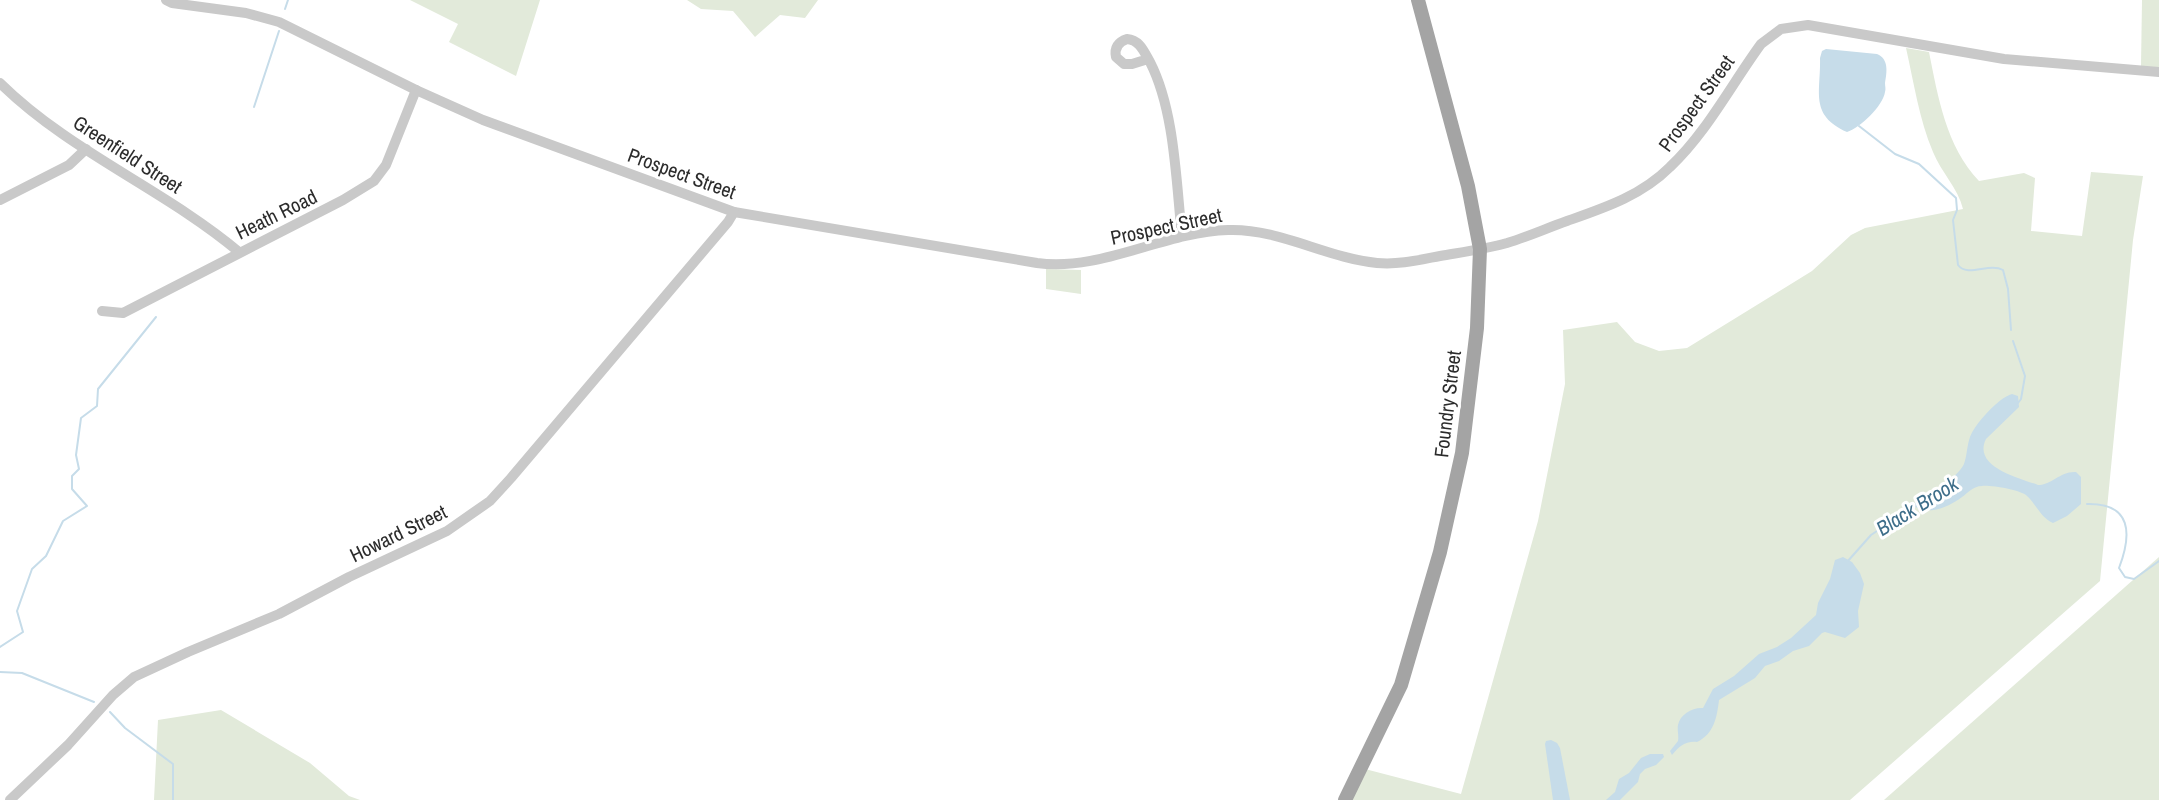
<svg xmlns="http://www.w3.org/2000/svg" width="2159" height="800" viewBox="0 0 2159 800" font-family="'Archivo Narrow',sans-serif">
  <rect width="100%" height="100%" fill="#fff"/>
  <g fill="#e2eada">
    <path d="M410,0H540L516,76L449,42L458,24Z"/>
    <path d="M687,0H818L805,18L780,15L755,37L733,11L701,9Z"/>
    <path d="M2142,0H2159V68L2141,66Z"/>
    <path d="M1906,48L1929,52C1938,97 1946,146 1979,181L2024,173L2035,178L2031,231L2082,236L2091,172L2143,176L2133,240L2100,581L1850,800H1350L1365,769L1461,794L1538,521L1565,384L1563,330L1617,322L1635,342L1659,351L1687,348L1812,271L1851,235L1865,228L1963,209C1958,188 1941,172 1933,152C1919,119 1914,83 1906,48Z"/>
    <path d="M1046,269L1081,270V294L1046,289Z"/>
    <path d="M2159,557V800H1884Z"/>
    <path d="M221,710L310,763L349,796L360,800H154L158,720Z"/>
  </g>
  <g fill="#c6dce9">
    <path d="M1826,49L1877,54C1889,59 1887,72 1885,83C1885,86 1886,89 1885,92C1883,106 1860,128 1847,132C1809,115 1821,92 1820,58L1822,51Z"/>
    <path d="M2012,394L2018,396L2019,407L1986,439C1972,467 2020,478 2038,485C2052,485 2060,471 2076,472L2081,477V504L2067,516L2053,523C2041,518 2036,504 2027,496C2021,490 1991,485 1982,486C1973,486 1968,493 1962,497C1949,507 1928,516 1914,506L1916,501C1929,493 1957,479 1964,464C1967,456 1967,445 1970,437C1975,424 1998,398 2012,394Z"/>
    <path d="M1843,557L1852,562L1860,573L1864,584L1858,611L1859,627L1845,638L1825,632L1822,633L1809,646L1793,651L1779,661L1765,666L1755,678L1719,700C1717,717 1714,734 1697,742C1685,741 1680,746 1672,755L1670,751L1678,741C1679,735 1677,730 1678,725C1680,714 1693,707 1703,708L1713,689L1734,676L1759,654L1777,647L1791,638L1816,615L1818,603L1830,579L1835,560Z"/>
    <path d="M1551,740L1557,743L1560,748L1570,800H1553L1545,744L1546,741Z"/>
    <path d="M1650,754H1663L1664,757L1656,765L1645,769L1640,774L1638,782L1620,800H1606L1615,792L1619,779L1629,773L1641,758Z"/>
  </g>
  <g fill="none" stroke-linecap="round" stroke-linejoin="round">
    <g stroke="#c6dce9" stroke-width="2">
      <path d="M285,9L288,0"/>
      <path d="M254,107L279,31"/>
      <path d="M1859,126L1895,154L1919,164L1956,198L1957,210L1953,220L1958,265C1968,278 1989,262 2003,270L2008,289L2011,330"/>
      <path d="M2013,341L2025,376L2021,399L2018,403"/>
      <path d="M2087,504C2132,503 2132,534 2119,568L2125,577L2134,579L2159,561"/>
      <path d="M1847,562L1871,535L1916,505"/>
      <path d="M0,647L23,632L17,611L32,569L46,556L63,521L87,506L72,489V476L79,469L76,455L81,418L97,406L98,389L156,317"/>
      <path d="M0,672L22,673L94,702"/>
      <path d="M110,712L125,728L173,764V800"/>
    </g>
    <g stroke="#c9c9c9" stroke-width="10">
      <path d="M166,0L172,3L246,13L279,22L416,90L483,120L734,212L1037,263C1101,272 1163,232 1228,230C1279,228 1326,258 1377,263C1399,265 1419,260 1440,256C1463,252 1485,249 1507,243C1527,237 1547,228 1567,221C1604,208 1641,196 1670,167C1707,132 1731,85 1761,44L1781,29L1808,25L2004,59L2159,72"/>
      <path d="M1148,59L1132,64H1124L1116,57C1114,48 1118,42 1127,39C1140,40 1144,52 1150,62C1175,111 1176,182 1182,236"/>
      <path d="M0,83C70,152 164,189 239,252"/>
      <path d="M0,200L69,165L86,149"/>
      <path d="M102,311L123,313L343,200L374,181L386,165L416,90"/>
      <path d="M10,800L68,745L113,695L134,677L188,652L279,614L349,577L447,531L490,501L511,478L728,222L734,212"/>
    </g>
    <path stroke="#a4a4a4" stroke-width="14" d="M1345,800L1401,685L1440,552L1462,453L1477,328L1480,249L1468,186L1418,0"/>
  </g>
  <g text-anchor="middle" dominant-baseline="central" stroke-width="6" stroke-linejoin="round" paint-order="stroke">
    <g font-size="20" fill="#2c2c2c" stroke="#fff">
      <text transform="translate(1696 103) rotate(-54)">Prospect Street</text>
      <text transform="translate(128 154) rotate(33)">Greenfield Street</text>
      <text transform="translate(682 173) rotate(20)">Prospect Street</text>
      <text transform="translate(276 214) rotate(-26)">Heath Road</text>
      <text transform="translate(1166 226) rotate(-12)">Prospect Street</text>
      <text transform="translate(1447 404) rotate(-83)">Foundry Street</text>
      <text transform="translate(398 533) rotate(-26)">Howard Street</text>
    </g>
    <g font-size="21" font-style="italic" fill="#3e6e8a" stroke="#fff">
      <text transform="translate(1917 506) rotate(-32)">Black Brook</text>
    </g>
  </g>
</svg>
